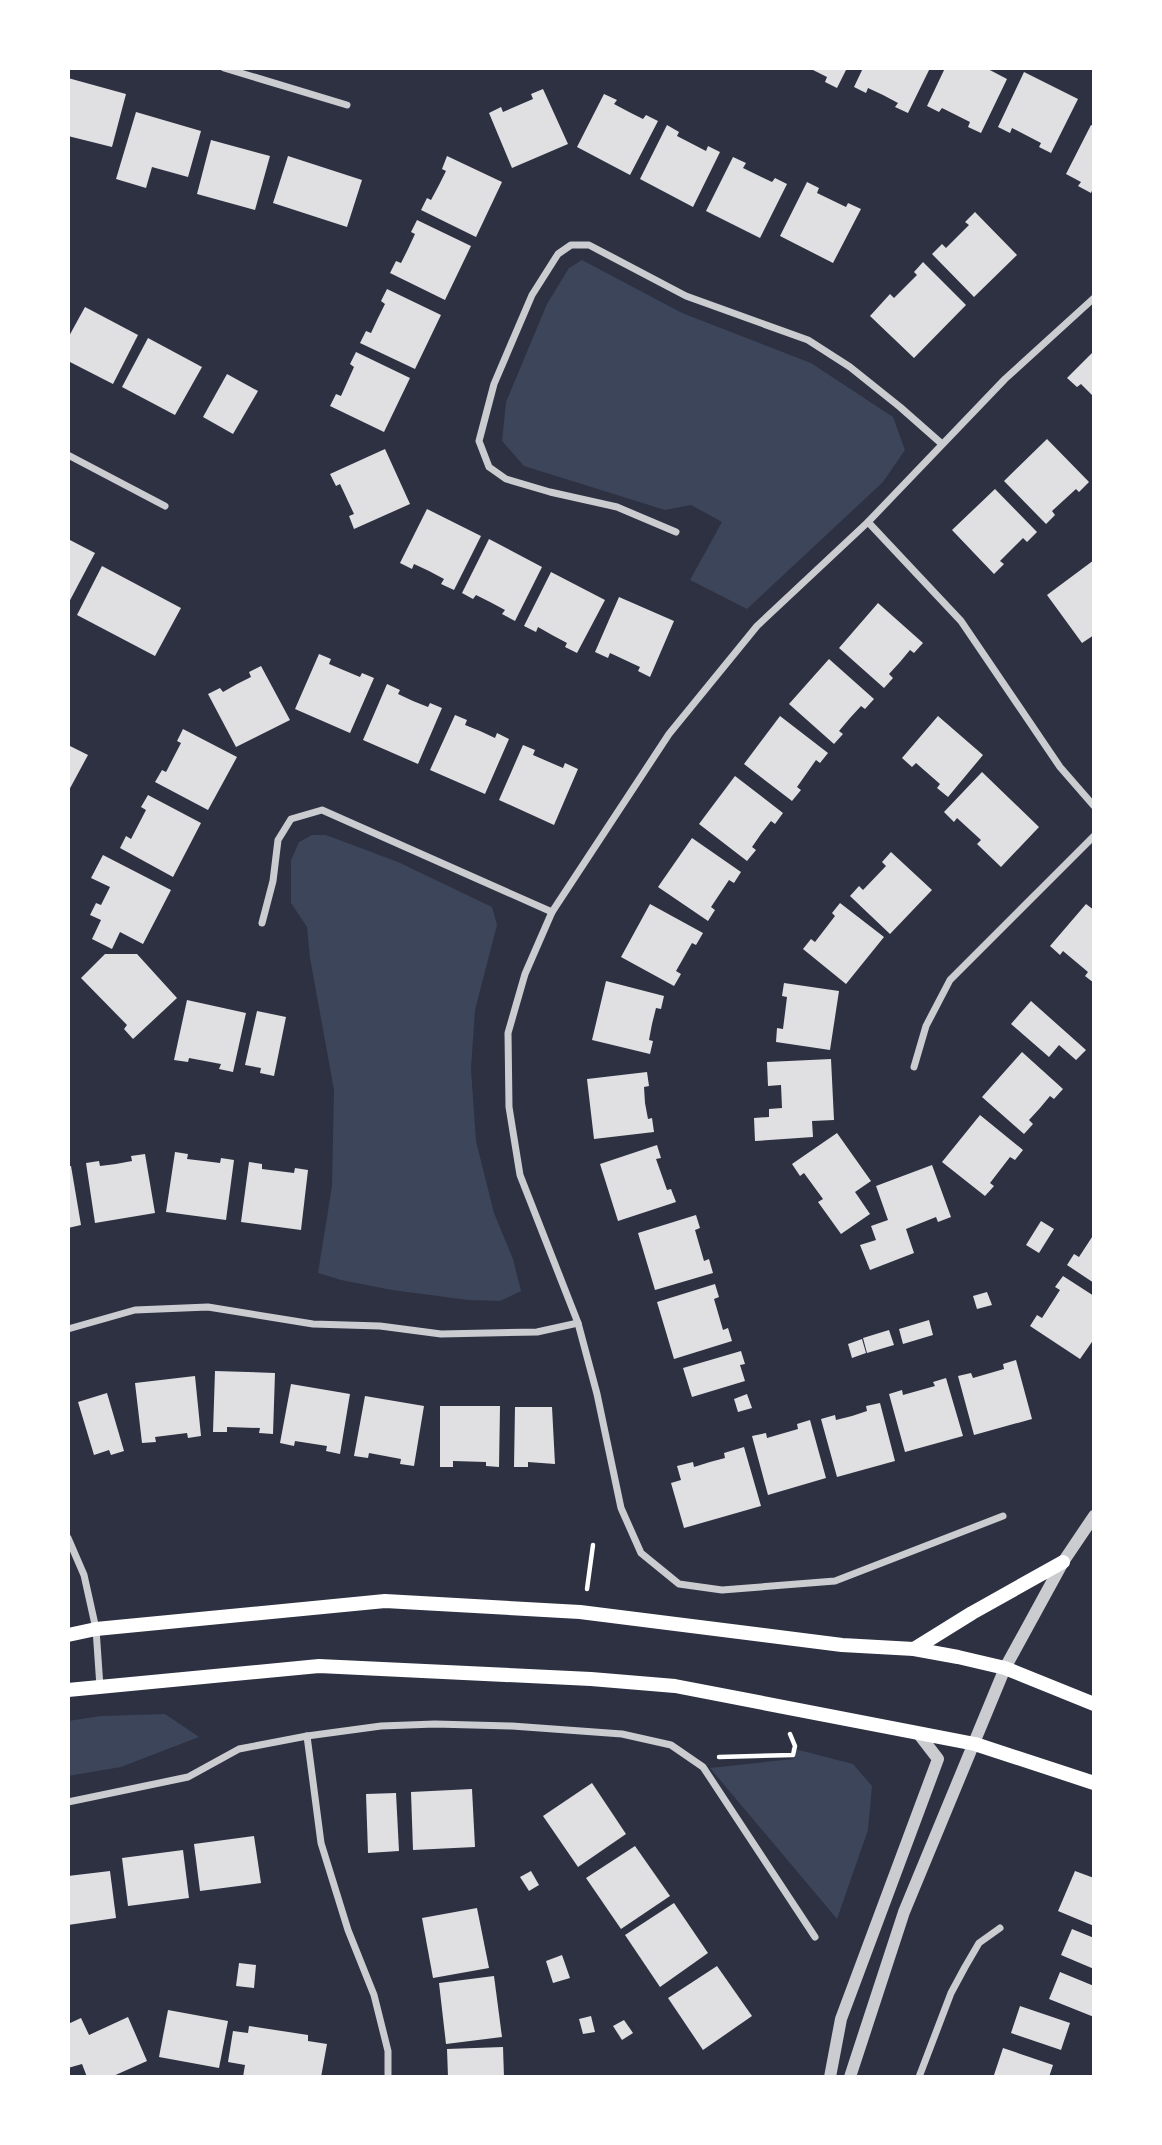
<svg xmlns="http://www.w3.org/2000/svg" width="1162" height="2145" viewBox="0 0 1162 2145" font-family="'Sofia Sans Condensed',sans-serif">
  <rect width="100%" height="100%" fill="#2d3142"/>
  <g fill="#3c4559">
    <path d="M582,260L682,313L811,363L893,417L905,450L883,482L747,609L690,580L722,522L691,505L665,510L524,466L502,441L506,402L547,304L569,268Z"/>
    <path d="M312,835H326L398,862L492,907L497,925L475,1010L471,1069L476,1141L494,1213L513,1259L521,1291L500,1301L468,1300L392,1290L341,1280L318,1273L332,1186L334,1090L310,958L307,927L291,903V860L299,842Z"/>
    <path d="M165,1714L199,1737L121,1767L68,1776V1721L101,1716Z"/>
    <path d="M791,1748L853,1764L872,1786L868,1830L837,1919L710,1768L793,1759Z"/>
  </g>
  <g fill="#e0e0e3">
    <path d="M809,68H847L837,88L825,82L827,77Z"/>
    <path d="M863,68H930L908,113L895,107L898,103L883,95L868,88L866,93L854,87Z"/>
    <path d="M945,68H986L1007,79L981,133L968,127L970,122L942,108L939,112L927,106Z"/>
    <path d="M1024,72L1078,99L1051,153L1039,147L1041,143L1012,128L1010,133L998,127Z"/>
    <path d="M68,78L126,94L112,147L68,136Z"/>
    <path d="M543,89L568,144L512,168L489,113L501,107L503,112L533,99L531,94Z"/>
    <path d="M604,94L617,100L614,104L629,112L643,119L646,115L658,121L630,175L577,147Z"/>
    <path d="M136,112L201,131L188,177L152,167L146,188L116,179Z"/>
    <path d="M667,125L679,132L677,136L706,151L708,146L720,152L693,207L640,179Z"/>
    <path d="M1091,125L1094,126V186L1091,193L1078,186L1081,182L1066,174Z"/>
    <path d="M211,140L270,156L255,210L197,194Z"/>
    <path d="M288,156L362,180L347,227L273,203Z"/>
    <path d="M447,156L502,182L476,237L421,210L427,198L431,200L439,185L446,171L442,169Z"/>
    <path d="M733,157L746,163L743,168L772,182L775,178L787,184L760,238L706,211Z"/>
    <path d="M807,182L819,188L817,193L846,207L848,203L861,209L833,263L780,236Z"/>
    <path d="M975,212L1017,255L974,297L932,254L942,244L946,248L969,225L965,222Z"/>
    <path d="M417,220L471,246L445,300L390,273L396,261L401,263L408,249L415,234L411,232Z"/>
    <path d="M923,262L966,305L914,358L870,316L890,294L894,298L917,275L914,272Z"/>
    <path d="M387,289L441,315L415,369L360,343L366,331L371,333L378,318L385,304L381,301Z"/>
    <path d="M85,307L138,335L113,384L68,361V338Z"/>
    <path d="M148,338L202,367L175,415L122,387Z"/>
    <path d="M1094,351V397L1081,384L1077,387L1067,378Z"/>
    <path d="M356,352L410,378L384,432L330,406L336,394L341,396L354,367L350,364Z"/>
    <path d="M227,374L258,391L233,434L203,417Z"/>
    <path d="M1047,439L1089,482L1079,492L1076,489L1052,511L1055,515L1046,524L1004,481Z"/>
    <path d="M385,449L410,504L354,529L349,516L354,514L340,484L336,486L330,474Z"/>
    <path d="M995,489L1037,532L1027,542L1023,538L1000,561L1004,564L994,574L952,530Z"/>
    <path d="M427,509L481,536L454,590L441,584L444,579L429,571L414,564L412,569L400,563Z"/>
    <path d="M68,539L95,553L68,604Z"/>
    <path d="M489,539L542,567L515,621L502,614L505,610L490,602L476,595L473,599L462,593Z"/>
    <path d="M1094,560V635L1082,643L1047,595Z"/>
    <path d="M102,566L181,608L155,656L77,615Z"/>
    <path d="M551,572L605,600L577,653L565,647L567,643L552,635L538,627L536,632L524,626Z"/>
    <path d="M619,597L674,621L650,677L638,671L640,667L610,653L608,658L595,652Z"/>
    <path d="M878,603L923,643L914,653L910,650L900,662L889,674L893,678L884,688L839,648Z"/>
    <path d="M319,654L331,659L329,664L360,677L362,673L374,678L350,733L295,709Z"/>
    <path d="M829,659L874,699L865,709L861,706L850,718L839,731L843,734L834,744L789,704Z"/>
    <path d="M261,666L290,720L236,747L208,694L220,688L223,692L237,684L251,677L249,672Z"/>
    <path d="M387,684L400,690L398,694L413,701L428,707L430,703L442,708L418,764L363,740Z"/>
    <path d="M455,715L467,720L465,725L480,731L495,738L497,733L509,739L485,794L430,770Z"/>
    <path d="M780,716L828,753L820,763L816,760L797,787L801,790L792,801L744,764Z"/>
    <path d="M938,716L983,755L948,797L937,788L940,784L916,763L912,767L902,758Z"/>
    <path d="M183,729L237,757L208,810L155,782L162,770L166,772L181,743L177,741Z"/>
    <path d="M68,745L88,755L68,792Z"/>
    <path d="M523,745L535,750L533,755L563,768L565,763L578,769L554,825L499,800Z"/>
    <path d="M982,772L1039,827L1001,867L977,844L981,840L957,818L954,822L944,812Z"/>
    <path d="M735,776L783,813L775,824L771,821L761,834L752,847L756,850L747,861L699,824Z"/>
    <path d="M148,795L201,823L173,877L120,848L126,836L131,839L146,810L141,807Z"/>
    <path d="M692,838L741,872L734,883L729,880L711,907L715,910L708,921L658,887Z"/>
    <path d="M891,852L932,890L890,934L850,896L859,886L863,890L886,866L882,862Z"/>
    <path d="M103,855L171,890L143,944L120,932L112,949L92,939L101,920L90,915L96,903L101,905L110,887L91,878Z"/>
    <path d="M840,903L884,937L846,984L803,949L811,939L815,942L835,916L832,913Z"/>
    <path d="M650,904L703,933L696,945L692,943L676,971L681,974L674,986L621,957Z"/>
    <path d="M1086,904L1094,910V983L1085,976L1088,972L1063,951L1060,955L1050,946Z"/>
    <path d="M105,954H137L177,998L133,1039L124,1029L127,1025L81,978Z"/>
    <path d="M606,981L664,996L661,1009L656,1008L652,1024L649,1040L653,1041L650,1054L592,1040Z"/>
    <path d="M784,983L839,991L830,1050L776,1042L777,1028L783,1029L787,997L782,996Z"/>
    <path d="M187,1000L246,1013L233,1072L219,1069L221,1064L189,1058L188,1062L174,1060Z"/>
    <path d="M1031,1001L1086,1050L1076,1060L1059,1045L1049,1057L1011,1024Z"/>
    <path d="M257,1011L286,1017L274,1076L260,1073L261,1068L245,1065Z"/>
    <path d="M1022,1052L1063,1089L1054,1099L1050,1096L1040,1108L1029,1120L1033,1124L1024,1134L982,1097Z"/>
    <path d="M831,1059L834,1120L812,1121L813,1137L755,1141L754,1118L769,1117V1109L782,1108L781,1085L768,1086L767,1062Z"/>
    <path d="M647,1072L649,1086L644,1087L645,1103L648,1119L652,1118L654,1132L594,1139L587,1079Z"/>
    <path d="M980,1115L1023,1150L1015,1160L1010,1157L990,1183L994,1186L985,1196L942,1162Z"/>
    <path d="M837,1133L871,1181L855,1192L870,1214L841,1234L818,1202L823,1199L804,1173L800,1176L792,1164Z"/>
    <path d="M657,1145L661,1158L656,1159L667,1190L671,1189L676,1202L618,1221L600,1164Z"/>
    <path d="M175,1152L188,1154L187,1159L204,1161L220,1163L221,1158L234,1160L226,1220L166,1212Z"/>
    <path d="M145,1154L155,1213L95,1223L86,1163L99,1161L100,1166L116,1164L132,1161L131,1156Z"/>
    <path d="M249,1162L262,1164V1169L294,1173L295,1168L308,1170L301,1230L241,1222Z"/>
    <path d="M932,1165L951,1217L938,1222L936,1217L906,1229L914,1253L870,1270L860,1245L876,1240L871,1226L888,1220L876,1186Z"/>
    <path d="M68,1166H71L81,1225L68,1228Z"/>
    <path d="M696,1215L700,1228L695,1230L704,1261L709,1259L713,1273L655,1290L638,1233Z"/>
    <path d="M1041,1221L1054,1229L1039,1253L1026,1245Z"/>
    <path d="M1094,1234V1283L1067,1265L1074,1254L1079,1257Z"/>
    <path d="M1063,1276L1094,1296V1339L1080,1359L1030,1326L1037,1315L1042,1318L1060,1290L1055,1287Z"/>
    <path d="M715,1284L719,1297L714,1299L723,1330L728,1328L732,1341L674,1359L657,1302Z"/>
    <path d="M987,1292L992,1305L977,1309L973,1296Z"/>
    <path d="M929,1320L933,1335L903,1344L899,1329Z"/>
    <path d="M889,1330L894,1345L867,1353L863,1338Z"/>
    <path d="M862,1339L866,1353L852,1358L848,1344Z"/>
    <path d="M741,1351L745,1364L740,1365L745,1381L692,1397L683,1368Z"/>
    <path d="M1016,1360L1032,1419L974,1435L958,1376L971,1373L973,1378L1004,1369L1003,1364Z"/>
    <path d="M215,1371L275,1373L273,1434L259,1433L260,1428L227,1427V1432H213Z"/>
    <path d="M195,1376L201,1436L188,1438L187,1433L155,1437L156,1442L142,1443L135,1383Z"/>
    <path d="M946,1378L963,1436L905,1452L889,1394L902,1390L903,1395L935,1386L933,1382Z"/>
    <path d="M291,1384L350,1394L340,1454L326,1451L327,1446L295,1441L294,1446L280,1443Z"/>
    <path d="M107,1393L124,1451L111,1455L109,1450L94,1455L78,1402Z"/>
    <path d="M747,1394L752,1408L738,1412L734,1399Z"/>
    <path d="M365,1396L424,1406L414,1466L400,1464L401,1459L369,1453L368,1458L354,1456Z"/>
    <path d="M880,1403L895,1461L837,1477L821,1419L835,1415L836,1420L852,1416L867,1411L866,1406Z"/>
    <path d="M440,1406H500L499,1467L486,1466V1462L453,1461V1467H440Z"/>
    <path d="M515,1407H552L555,1464L528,1462V1467H514Z"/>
    <path d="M810,1420L826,1478L768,1495L752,1436L766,1433L767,1438L798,1429L797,1424Z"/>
    <path d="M744,1447L761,1506L684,1528L671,1483L681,1480L677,1466L693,1462L694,1467L710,1462L725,1458L724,1453Z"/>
    <path d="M592,1783L626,1834L578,1867L543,1816Z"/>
    <path d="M472,1789L475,1847L413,1850L411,1792Z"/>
    <path d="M396,1793L399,1851L368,1853L366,1794Z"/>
    <path d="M254,1836L261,1883L200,1891L194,1844Z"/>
    <path d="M635,1846L670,1896L621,1929L586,1878Z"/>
    <path d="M183,1850L189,1898L128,1906L122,1858Z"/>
    <path d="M110,1871L116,1918L68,1925V1876Z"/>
    <path d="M531,1871L539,1885L529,1891L520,1877Z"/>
    <path d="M1075,1871L1094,1878V1926L1058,1911Z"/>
    <path d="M674,1903L708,1953L660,1987L625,1935Z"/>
    <path d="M477,1908L489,1968L433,1978L422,1918Z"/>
    <path d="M1072,1929L1094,1938V1969L1061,1955Z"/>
    <path d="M562,1955L570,1978L553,1983L546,1961Z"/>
    <path d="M239,1963L256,1965L254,1988L236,1986Z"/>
    <path d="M717,1966L752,2016L703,2050L668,1998Z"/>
    <path d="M1060,1972L1094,1986V2017L1049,1999Z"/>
    <path d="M494,1976L502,2037L446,2044L439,1983Z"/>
    <path d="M1020,2006L1070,2023L1061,2050L1011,2033Z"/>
    <path d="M168,2010L228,2021L219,2068L159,2057Z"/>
    <path d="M591,2016L595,2032L583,2034L579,2019Z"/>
    <path d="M128,2017L147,2061L111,2077H87L82,2064L68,2068V2024L81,2018L89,2035Z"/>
    <path d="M624,2020L633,2033L622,2040L613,2026Z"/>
    <path d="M249,2026L308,2035V2041L327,2044L321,2077H243L245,2065L228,2062L233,2031L248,2033Z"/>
    <path d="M503,2047L504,2077H448L447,2049Z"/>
    <path d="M1003,2048L1053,2065L1049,2077L994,2075Z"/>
  </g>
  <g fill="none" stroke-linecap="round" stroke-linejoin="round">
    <g stroke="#fff" stroke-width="4.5">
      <path d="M587,1589L593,1545"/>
      <path d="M719,1757L793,1755L795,1746L790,1734"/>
    </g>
    <g stroke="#caccd0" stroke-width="7">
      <path d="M224,68L347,105"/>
      <path d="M68,455L165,506"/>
      <path d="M868,522L961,621L1060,767L1094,806"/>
      <path d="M676,532L617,507L550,492L506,479L489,467L479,441L494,384L532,295L558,254L571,245H589L686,296L808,340L850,367L900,407L942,444"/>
      <path d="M262,923L273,881L278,840L291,819L322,810L552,912"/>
      <path d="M914,1067L926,1026L950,980L1094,836"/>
      <path d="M68,1329L135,1310L208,1307L313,1324L380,1326L441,1334L537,1332L578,1323"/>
      <path d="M1003,1516L835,1581L722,1590L679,1584L641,1553L621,1508L597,1394L578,1323L520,1175L509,1107L508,1033L525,974L552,912L669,734L757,626L868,522L1005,379L1094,298"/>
      <path d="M68,1538L84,1575L96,1629L100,1687"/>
      <path d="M307,1736L321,1843L348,1930L374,1995L388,2051V2077"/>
      <path d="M68,1802L188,1777L239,1749L307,1736L381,1726L435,1724L512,1726L622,1734L671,1745L703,1767L815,1937"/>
      <path d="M919,2077L951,1993L965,1967L979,1943L1000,1928"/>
    </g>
    <g stroke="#caccd0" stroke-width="12">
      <path d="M830,2077L841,2019L938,1759L918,1733"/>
      <path d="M850,2077L904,1912L1005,1668L1063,1562L1094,1516"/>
    </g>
    <g stroke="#fff" stroke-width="14">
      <path d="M68,1635L96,1629L385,1601L580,1612L842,1645L914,1649L958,1657L1005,1668L1094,1704"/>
      <path d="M914,1649L972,1613L1063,1562"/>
      <path d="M68,1690L319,1666L591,1679L675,1686L975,1744L1094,1783"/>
    </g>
  </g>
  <rect width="1162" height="2145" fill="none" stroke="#ffffff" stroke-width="140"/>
</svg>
